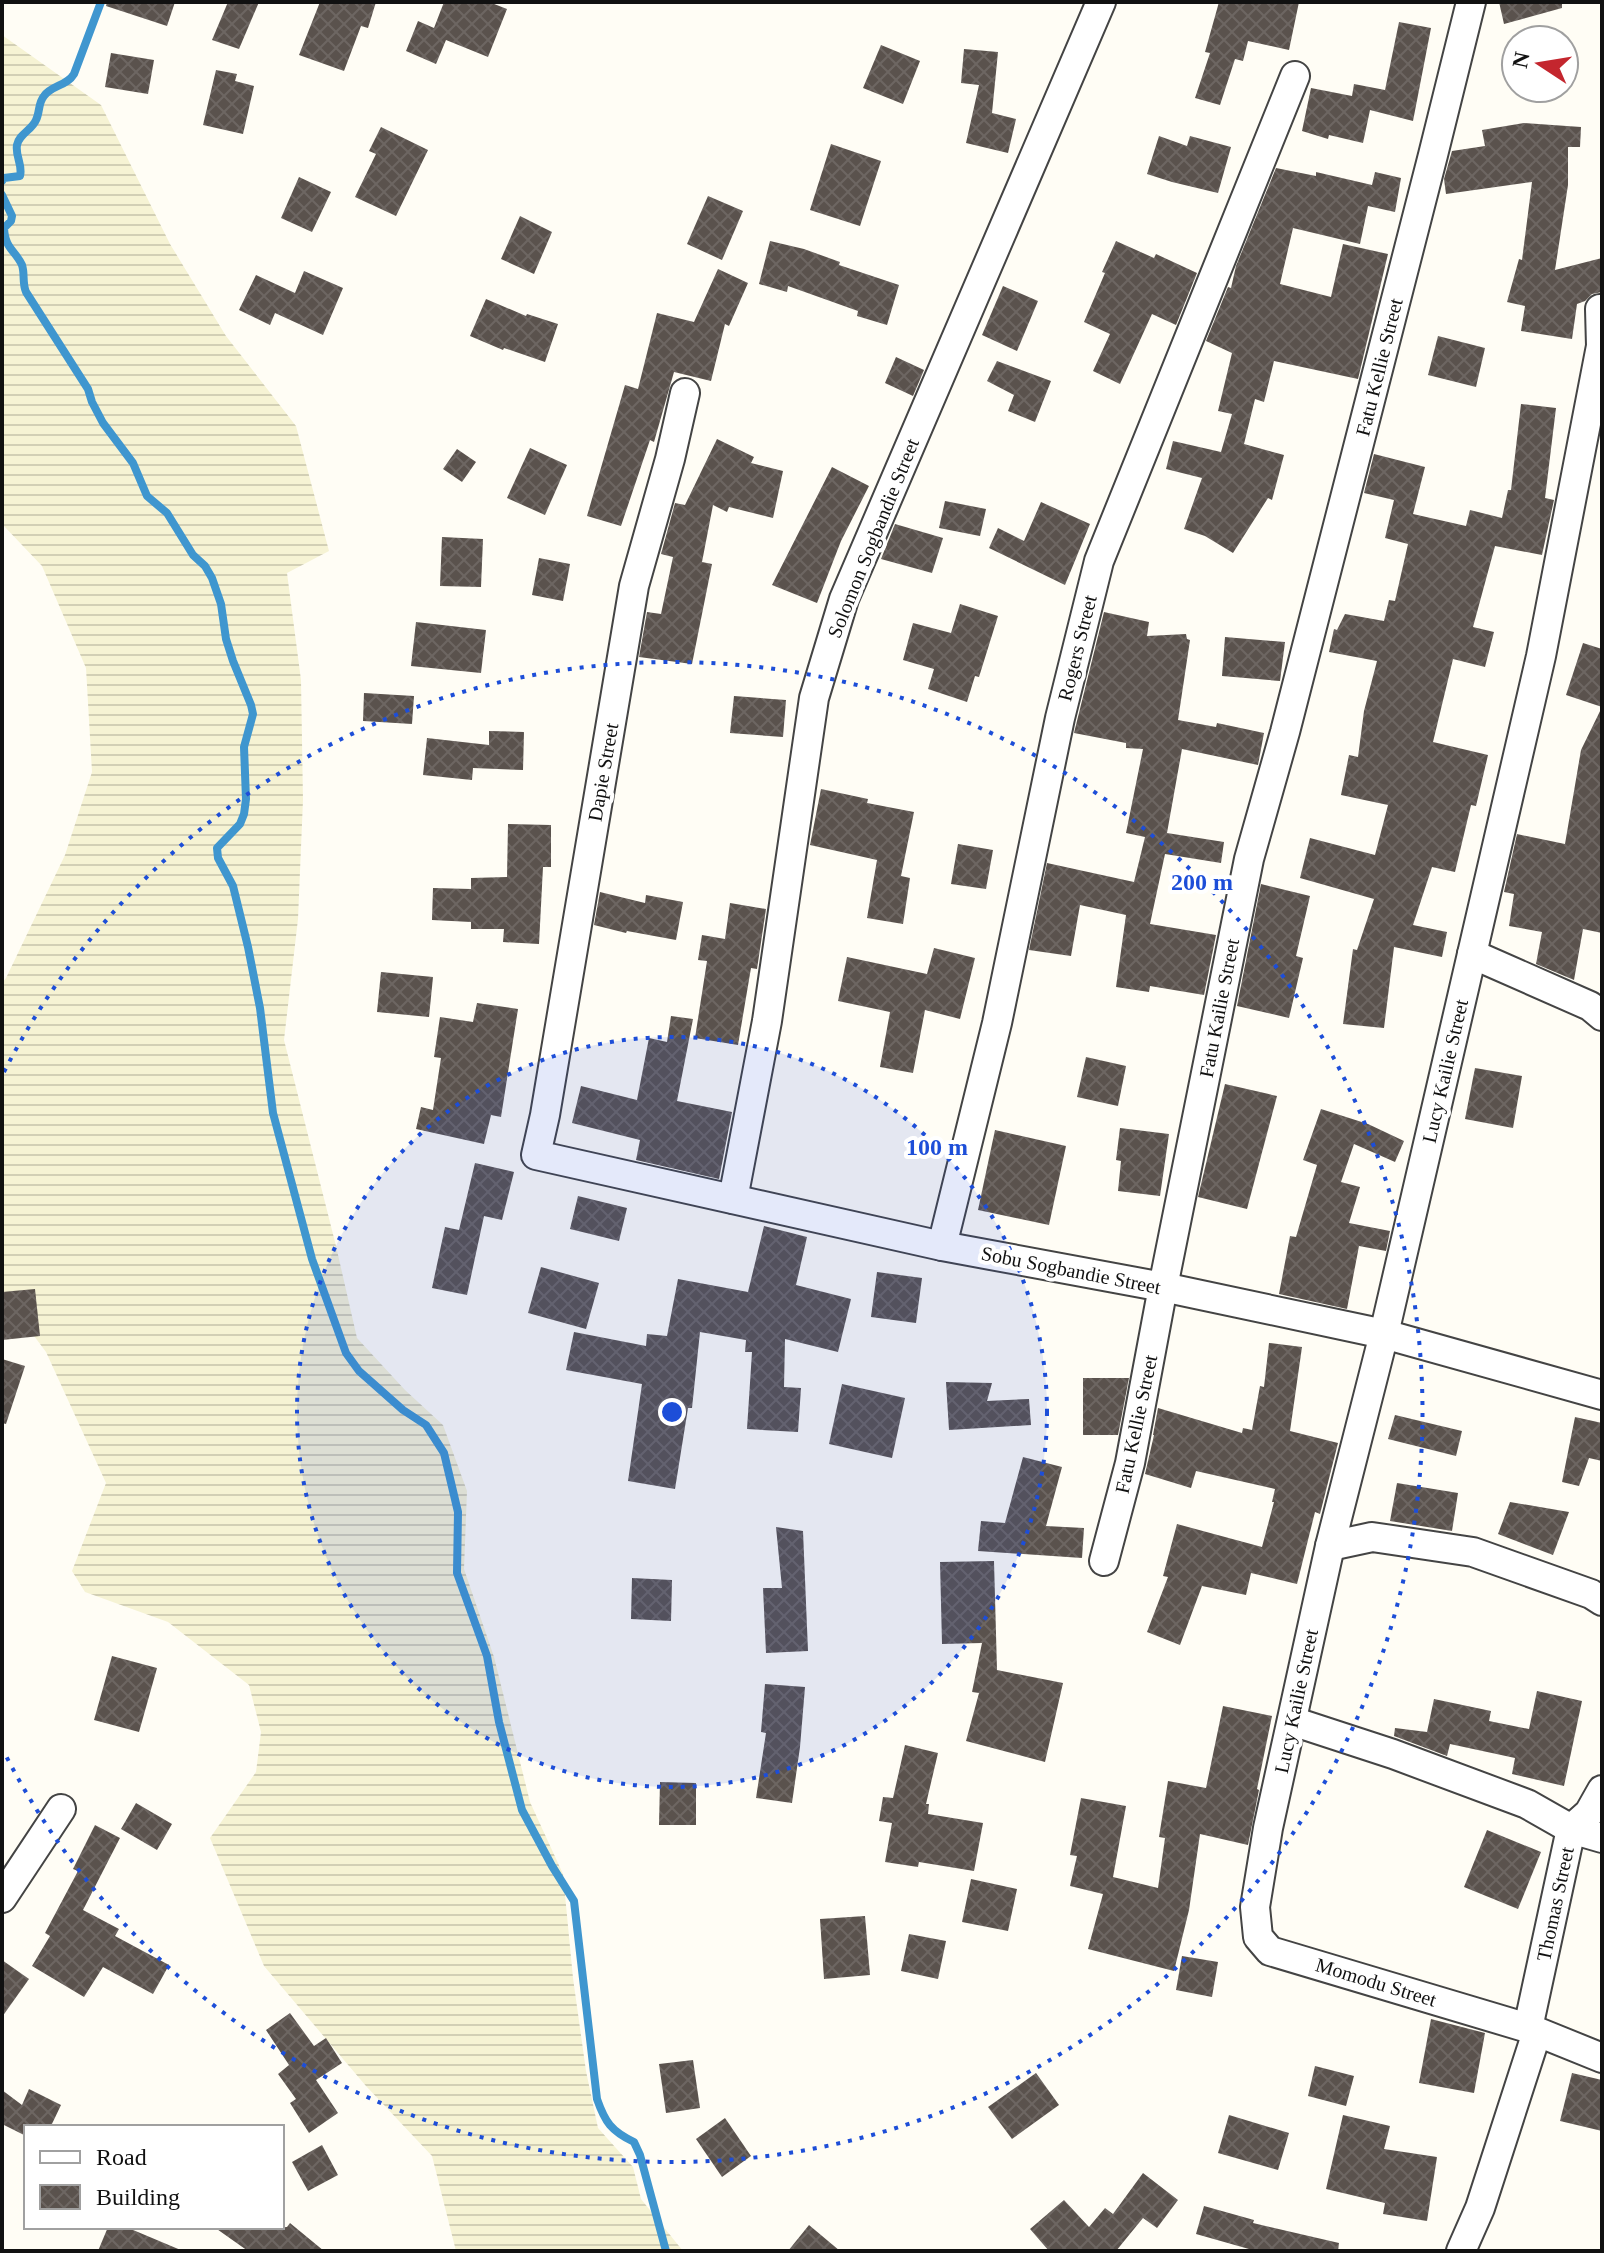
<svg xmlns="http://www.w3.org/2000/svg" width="1604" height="2253" viewBox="0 0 1604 2253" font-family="'Times New Roman',serif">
  <defs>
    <pattern id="farmland-rules" width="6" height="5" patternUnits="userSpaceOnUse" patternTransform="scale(2)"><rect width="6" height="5" fill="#f6f3d4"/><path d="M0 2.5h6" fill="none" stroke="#d2cfb5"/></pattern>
    <pattern id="building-cross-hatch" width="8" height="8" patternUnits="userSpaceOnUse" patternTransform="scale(2)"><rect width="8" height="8" fill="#5a524d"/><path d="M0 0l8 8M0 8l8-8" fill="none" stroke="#6d6662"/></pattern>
  </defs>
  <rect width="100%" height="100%" fill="#fffdf5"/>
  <path fill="url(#farmland-rules)" d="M2,35L101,105L170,244L226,336L296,426L329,551L287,573L301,680L303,800L298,919L284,1040L336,1246L357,1338L405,1390L443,1425L467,1491L464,1569L494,1657L530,1802L563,1874L573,1978L586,2071L598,2128L633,2167L641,2199L683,2251H456L432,2156L366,2086L264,1966L210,1838L256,1772L261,1732L249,1685L168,1622L85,1592L72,1571L106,1483L46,1352L2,1293V983L6,978L65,855L92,772L86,668L42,566L2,524Z"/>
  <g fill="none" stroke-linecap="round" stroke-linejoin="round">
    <g stroke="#3f96cf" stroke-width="8">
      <path d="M2,181L4,178L20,176C23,165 15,156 17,145C19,134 32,130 36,120C40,112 38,103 44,96C52,85 67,86 74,74L101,2"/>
      <path d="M2,195L12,216L11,221L4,228C5,249 15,250 22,265C25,274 22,283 26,292L88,389L92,402L103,423L133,463L147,496L167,513L193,555L205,566L212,578L221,604L226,639L233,661L251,705L253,714L244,747L246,799L244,814L240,824L217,848L218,858L233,886L248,947L260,1008L273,1113L312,1259L346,1353L359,1371L403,1410L426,1425L444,1453L458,1512L457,1573L487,1656L499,1722L522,1810L552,1866L574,1901L597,2099C605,2122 611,2131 634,2142L640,2155L666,2251"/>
    </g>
  </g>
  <g fill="url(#building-cross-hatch)">
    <path d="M107,2H175L167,26L106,6Z"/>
    <path d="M228,2H259L239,49L212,40Z"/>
    <path d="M320,2H376L368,28L361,26L344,71L299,55Z"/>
    <path d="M444,2H489L507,9L488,57L446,40L436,64L406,51L418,21L434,28Z"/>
    <path d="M1219,2H1299L1289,50L1248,41L1243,61L1235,59L1220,105L1195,98L1210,53L1205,52Z"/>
    <path d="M1499,2H1562V8L1504,24Z"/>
    <path d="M1399,22L1431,28L1413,121L1370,110L1363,143L1329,135L1328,139L1302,131L1311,88L1352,96L1354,84L1385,90Z"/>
    <path d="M881,45L920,61L903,104L863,88Z"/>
    <path d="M964,49L998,52L992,113L1016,119L1008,153L966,143L979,85L961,83Z"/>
    <path d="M111,53L154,60L148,94L105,87Z"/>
    <path d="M216,70L237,74L235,81L254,86L243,134L203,125Z"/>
    <path d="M1524,123L1581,127L1580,147H1568V185L1555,270L1602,258V292L1592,294L1585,301L1577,304L1572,339L1521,331L1525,306L1507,302L1519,259L1522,260L1532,182L1446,194L1444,179L1452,151L1485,146L1482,130Z"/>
    <path d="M381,127L428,150L396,216L355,197L376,154L369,151Z"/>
    <path d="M1159,136L1187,146L1190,136L1231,147L1218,193L1172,182L1147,174Z"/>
    <path d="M831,144L881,161L860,226L810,210Z"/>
    <path d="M1276,168L1316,176V172L1372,185L1375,172L1401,178L1395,212L1368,206L1360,244L1293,228L1280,284L1331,297L1343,244L1388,254L1358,379L1274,361L1264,402L1255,399L1244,444L1284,455L1272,500L1268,498L1233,553L1205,536L1184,529L1202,478L1166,469L1173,441L1221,452L1232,414L1218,411L1232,353L1206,341L1228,287L1231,288L1236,266Z"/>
    <path d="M299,177L331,192L312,232L281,218Z"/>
    <path d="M708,196L743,211L722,260L687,244Z"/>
    <path d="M520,216L552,232L534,274L501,259Z"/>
    <path d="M770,241L804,249L840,262L839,265L899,285L887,325L857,316L858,311L788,286L787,292L759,284Z"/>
    <path d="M1116,241L1154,258L1156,254L1197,273L1176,325L1152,314L1120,384L1093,371L1110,334L1084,322L1105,273L1102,272Z"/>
    <path d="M718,269L748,283L729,326L725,324L711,381L674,372L654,442L650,440L621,526L587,516L625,385L638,389L657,313L694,322Z"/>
    <path d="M304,271L343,288L323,335L275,313L270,325L239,310L256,275L295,293Z"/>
    <path d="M1003,286L1038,301L1017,351L982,335Z"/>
    <path d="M486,299L526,316L527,314L558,324L545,362L504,348L503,350L470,336Z"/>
    <path d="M1438,336L1485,348L1476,387L1428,375Z"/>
    <path d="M896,357L924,370L913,396L885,383Z"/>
    <path d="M997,361L1051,381L1035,422L1008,411L1014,395L987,381Z"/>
    <path d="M1521,404L1556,408L1545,498L1554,500L1542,555L1495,546L1473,627L1494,632L1485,667L1453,659L1433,742L1488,755L1476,806L1471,805L1455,872L1432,867L1413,925L1447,932L1442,957L1394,947L1384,1028L1343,1024L1353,949L1357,950L1374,899L1300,878L1310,838L1375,855L1388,805L1341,795L1349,755L1358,757L1364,711L1377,661L1329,652L1334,629L1337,630L1345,614L1384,621L1389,600L1395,601L1408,544L1385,538L1394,500L1364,493L1374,454L1425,467L1413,514L1466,526L1470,510L1502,518L1508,490H1511Z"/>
    <path d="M717,439L754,457L751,463L783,471L773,518L729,507L727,512L713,505L702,562L712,564L692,664L639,657L647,612L661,614L673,557L661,554L675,503L685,505Z"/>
    <path d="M530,448L567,465L545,515L507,498Z"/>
    <path d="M457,449L476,462L462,482L443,469Z"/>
    <path d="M832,467L869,486L841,541L817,603L772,585Z"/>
    <path d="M945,501L986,509L980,536L939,528Z"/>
    <path d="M1041,502L1090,524L1065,585L989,548L998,528L1024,541Z"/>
    <path d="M895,524L943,538L932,573L881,559Z"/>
    <path d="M442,537L483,539L481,587L440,586Z"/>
    <path d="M539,558L570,564L563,601L532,595Z"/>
    <path d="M960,604L998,616L979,677L975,676L967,702L928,689L934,669L903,660L913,623L951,633Z"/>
    <path d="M1104,612L1149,622L1147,636L1186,634L1187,639L1190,640L1178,720L1216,727L1217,723L1264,733L1258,765L1182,749L1167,833L1224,842L1221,863L1165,854L1150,924L1216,935L1204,995L1150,986L1149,992L1116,987L1126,915L1080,905L1071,956L1029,950L1047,863L1134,882L1145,837L1126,833L1143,749L1126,748V743L1074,733Z"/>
    <path d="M416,622L486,630L481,673L411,666Z"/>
    <path d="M1225,637L1285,642L1280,681L1222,676Z"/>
    <path d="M1583,643L1602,649V707L1566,695Z"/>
    <path d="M364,693L414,696L412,724L363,721Z"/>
    <path d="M734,696L786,700L783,737L730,733Z"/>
    <path d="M1602,707V933L1583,929L1574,980L1536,964L1542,932L1509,926L1514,894L1504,892L1517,834L1565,844L1581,750Z"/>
    <path d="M489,731L524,732L523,770L473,768L472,780L423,775L427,738L489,745Z"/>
    <path d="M821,789L868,799L867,803L914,812L901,876L910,878L903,924L867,918L877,860L810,845Z"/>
    <path d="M508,824L551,825V867H543L539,944L503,942L504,929H471V922L432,920L433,888L471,889V878L507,877Z"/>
    <path d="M958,844L993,850L986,889L951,884Z"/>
    <path d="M1261,884L1310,896L1296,956L1303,958L1289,1018L1237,1006Z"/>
    <path d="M600,892L645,903L646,895L683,902L676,940L627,931L626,933L594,925Z"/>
    <path d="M730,903L766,909L757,969L751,968L738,1045L695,1038L707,961L698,960L702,935L725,939Z"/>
    <path d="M934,948L975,958L960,1019L925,1010L913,1073L880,1067L890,1012L838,1001L847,957L927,974Z"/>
    <path d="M381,972L433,977L429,1017L377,1012Z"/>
    <path d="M477,1003L518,1009L501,1117L491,1115L484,1144L416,1129L421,1107L433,1110L441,1058L434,1057L440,1017L473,1022Z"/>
    <path d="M671,1016L693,1019L677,1101L732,1112L719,1179L636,1160L640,1140L572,1123L581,1086L637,1100L649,1038L667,1042Z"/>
    <path d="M1086,1057L1126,1066L1118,1106L1077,1097Z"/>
    <path d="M1475,1068L1522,1076L1513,1128L1465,1119Z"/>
    <path d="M1225,1084L1277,1096L1247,1209L1198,1197Z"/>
    <path d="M1321,1109L1368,1124L1404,1141L1395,1162L1354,1144L1341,1182L1360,1187L1349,1223L1390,1231L1386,1251L1359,1246L1347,1309L1279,1294L1290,1236L1296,1237L1317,1165L1303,1160Z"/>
    <path d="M1120,1128L1169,1134L1160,1196L1118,1191L1121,1161L1116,1160Z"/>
    <path d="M995,1130L1066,1146L1049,1225L978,1210Z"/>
    <path d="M475,1163L514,1172L502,1220L484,1216L467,1295L432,1288L445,1227L459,1230Z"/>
    <path d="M578,1196L627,1208L619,1241L570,1229Z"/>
    <path d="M764,1226L807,1237L796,1285L851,1299L838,1352L785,1339L784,1387L801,1388L798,1432L747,1429L752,1352H745L746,1340L700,1332L692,1408H688L675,1489L628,1481L642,1384L566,1370L574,1332L646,1346L647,1334L667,1336L678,1279L748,1292Z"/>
    <path d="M541,1267L599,1283L586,1329L528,1313Z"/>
    <path d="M877,1272L922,1278L916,1323L871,1317Z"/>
    <path d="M35,1289L40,1336L2,1340V1292Z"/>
    <path d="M1269,1343L1302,1347L1290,1431L1338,1443L1320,1514L1315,1512L1297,1584L1251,1573L1246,1595L1202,1586L1180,1645L1147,1632L1168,1577L1163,1576L1177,1524L1262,1547L1274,1502H1272L1275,1489L1196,1471L1191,1488L1145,1474L1154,1435H1153L1158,1408L1242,1433L1243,1428L1252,1430L1260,1386L1264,1387Z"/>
    <path d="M2,1359L25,1366L6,1424L2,1423Z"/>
    <path d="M1083,1378H1129L1118,1435H1083Z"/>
    <path d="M946,1382L992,1383L987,1401L1029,1399L1031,1425L949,1430Z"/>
    <path d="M842,1384L905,1398L892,1458L829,1444Z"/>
    <path d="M1395,1415L1462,1431L1456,1456L1388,1439Z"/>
    <path d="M1575,1417L1602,1423V1461L1589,1458L1579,1486L1562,1482Z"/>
    <path d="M1023,1457L1062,1467L1046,1526L1084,1528L1082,1558L978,1551L981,1521L1005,1523Z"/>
    <path d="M1397,1483L1458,1493L1452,1531L1390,1521Z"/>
    <path d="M1510,1502L1569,1512L1553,1555L1498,1534Z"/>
    <path d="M776,1527L803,1531L808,1651L766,1653L763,1588H782Z"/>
    <path d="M994,1561L997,1670L1063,1683L1045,1762L966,1741L979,1693L972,1692L982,1643L942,1644L940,1562Z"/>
    <path d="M632,1578L672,1580L671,1621L631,1619Z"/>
    <path d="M112,1656L157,1668L139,1732L94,1720Z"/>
    <path d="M765,1684L805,1687L800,1747L792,1803L756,1798L766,1733L761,1732Z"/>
    <path d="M1537,1691L1582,1701L1564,1786L1512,1774L1515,1758L1450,1744L1447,1756L1394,1736L1395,1728L1427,1732L1434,1699L1491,1711L1489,1721L1529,1729Z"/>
    <path d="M1223,1706L1272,1716L1257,1789L1259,1790L1248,1845L1200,1834L1189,1910L1174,1971L1088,1949L1103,1894L1070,1886L1077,1856L1070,1855L1081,1798L1126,1806L1113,1877L1158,1888L1165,1838L1159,1837L1168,1781L1206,1788Z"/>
    <path d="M905,1745L938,1753L926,1804H929L928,1814L983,1823L974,1871L919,1862L918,1867L885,1862L892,1823L879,1821L883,1797L893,1798Z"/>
    <path d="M660,1782L696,1783V1825H659Z"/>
    <path d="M136,1803L172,1824L157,1850L121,1829Z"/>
    <path d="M95,1825L120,1838L83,1910L119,1929L115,1936L169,1965L153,1994L103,1967L84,1997L32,1966L50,1936L45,1933L78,1871L73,1869Z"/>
    <path d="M1487,1830L1541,1852L1518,1909L1464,1887Z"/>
    <path d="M971,1879L1017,1889L1008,1931L962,1922Z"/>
    <path d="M865,1916L870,1975L824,1979L820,1919Z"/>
    <path d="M909,1934L946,1941L938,1979L901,1971Z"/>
    <path d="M1182,1956L1218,1962L1212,1997L1176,1990Z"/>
    <path d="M2,1960L29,1979L2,2017Z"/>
    <path d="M290,2013L314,2046L326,2038L342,2063L316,2080L338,2113L309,2133L290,2103L296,2099L278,2074L289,2065L266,2030Z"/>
    <path d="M1431,2019L1485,2033L1474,2093L1419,2083Z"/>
    <path d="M693,2060L700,2108L666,2113L659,2064Z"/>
    <path d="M1315,2066L1354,2076L1346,2106L1308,2096Z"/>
    <path d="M1036,2073L1059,2105L1012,2139L988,2107Z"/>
    <path d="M1572,2073L1602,2080V2131L1560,2121Z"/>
    <path d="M29,2089L61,2105L51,2126L52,2127H26V2136L2,2124V2090L22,2105Z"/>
    <path d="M1229,2115L1289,2133L1278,2170L1218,2153Z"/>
    <path d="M1343,2115L1390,2126L1384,2149L1437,2157L1427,2221L1383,2214L1385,2203L1326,2189Z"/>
    <path d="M725,2118L751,2156L722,2177L696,2139Z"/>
    <path d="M322,2145L338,2175L308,2191L292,2162Z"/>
    <path d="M1143,2173L1178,2200L1157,2228L1143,2218L1116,2251H1049L1030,2229L1064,2200L1089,2227L1105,2208L1113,2214Z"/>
    <path d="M1204,2206L1254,2220L1253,2223L1339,2243L1338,2251H1256L1196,2234Z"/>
    <path d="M290,2223L324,2251H248L214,2227H287Z"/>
    <path d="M809,2225L840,2251H788Z"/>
    <path d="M108,2227H126L183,2251H98Z"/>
  </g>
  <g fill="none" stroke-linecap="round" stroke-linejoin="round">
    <defs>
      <g id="minor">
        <path d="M1600,309L1601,346L1541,656L1384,1334L1330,1546L1268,1828L1255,1907L1258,1937L1270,1951L1528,2028L1602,2058"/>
        <path d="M685,393L670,459L634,586L545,1115L536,1155L942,1246L1163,1287L1384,1334L1602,1395"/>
        <path d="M1472,954L1590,1006L1602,1016"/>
        <path d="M733,1199L767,1021L814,698L844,599L1101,2"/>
        <path d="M942,1246L997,1023L1060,718L1099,561L1295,76"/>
        <path d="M1330,1546L1372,1537L1473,1552L1591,1594L1602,1601"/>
        <path d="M1104,1561L1130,1463L1163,1287L1249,859L1285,732L1433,155L1471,2"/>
        <path d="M1292,1721L1393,1754L1527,1804L1571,1829L1602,1838"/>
        <path d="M2,1898L61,1809"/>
        <path d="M1528,2028L1571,1829L1589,1813L1602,1790"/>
        <path d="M1461,2251L1480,2208L1537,2032"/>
      </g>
    </defs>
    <use href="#minor" stroke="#444" stroke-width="32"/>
    <use href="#minor" stroke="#fff" stroke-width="28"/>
  </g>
  <circle cx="672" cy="1412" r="375" fill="#1d4ed8" fill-opacity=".12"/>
  <g fill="none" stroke="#1d4ed8" stroke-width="4" stroke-dasharray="4 8">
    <circle cx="672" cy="1412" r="375"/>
    <path d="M4 1072A750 750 0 1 1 4 1752"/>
  </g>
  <g text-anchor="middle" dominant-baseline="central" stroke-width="8" stroke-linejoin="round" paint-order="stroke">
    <g font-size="20" fill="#111" stroke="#fff">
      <text transform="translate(1379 367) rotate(-76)">Fatu Kellie Street</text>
      <text transform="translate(873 538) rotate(-68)">Solomon Sogbandie Street</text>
      <text transform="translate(1077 648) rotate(-76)">Rogers Street</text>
      <text transform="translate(603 772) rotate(-80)">Dapie Street</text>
      <text transform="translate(1219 1008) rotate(-79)">Fatu Kailie Street</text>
      <text transform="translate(1445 1071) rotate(-77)">Lucy Kailie Street</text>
      <text transform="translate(1071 1270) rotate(11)">Sobu Sogbandie Street</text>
      <text transform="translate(1136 1424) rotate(-78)">Fatu Kellie Street</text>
      <text transform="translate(1296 1701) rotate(-78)">Lucy Kailie Street</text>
      <text transform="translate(1555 1904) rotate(-78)">Thomas Street</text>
      <text transform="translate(1376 1982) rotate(17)">Momodu Street</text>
    </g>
  </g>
  <circle cx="672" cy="1412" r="12" fill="#1d4ed8" stroke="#fff" stroke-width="4"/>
  <g font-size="24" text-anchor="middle" font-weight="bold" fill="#1d4ed8" stroke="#fff" stroke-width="8" stroke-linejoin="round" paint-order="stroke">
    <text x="1202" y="890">200 m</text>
    <text x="937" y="1155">100 m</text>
  </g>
  <rect width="1604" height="2253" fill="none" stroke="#111111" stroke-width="8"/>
  <rect x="24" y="2125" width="260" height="104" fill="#ffffff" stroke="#a0a0a0" stroke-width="2"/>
  <rect x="40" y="2151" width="40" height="12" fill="#ffffff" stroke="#a0a0a0" stroke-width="2"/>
  <text x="96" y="2165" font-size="24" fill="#111111">Road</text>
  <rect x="40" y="2185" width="40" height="24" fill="url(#building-cross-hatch)" stroke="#a0a0a0" stroke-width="2"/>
  <text x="96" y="2205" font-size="24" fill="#111111">Building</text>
  <g transform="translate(1540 64) rotate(282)"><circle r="38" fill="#ffffff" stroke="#a0a0a0" stroke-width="2"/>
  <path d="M0-6L14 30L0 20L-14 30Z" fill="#c4262e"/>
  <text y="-12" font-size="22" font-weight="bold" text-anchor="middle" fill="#111111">N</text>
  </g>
</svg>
